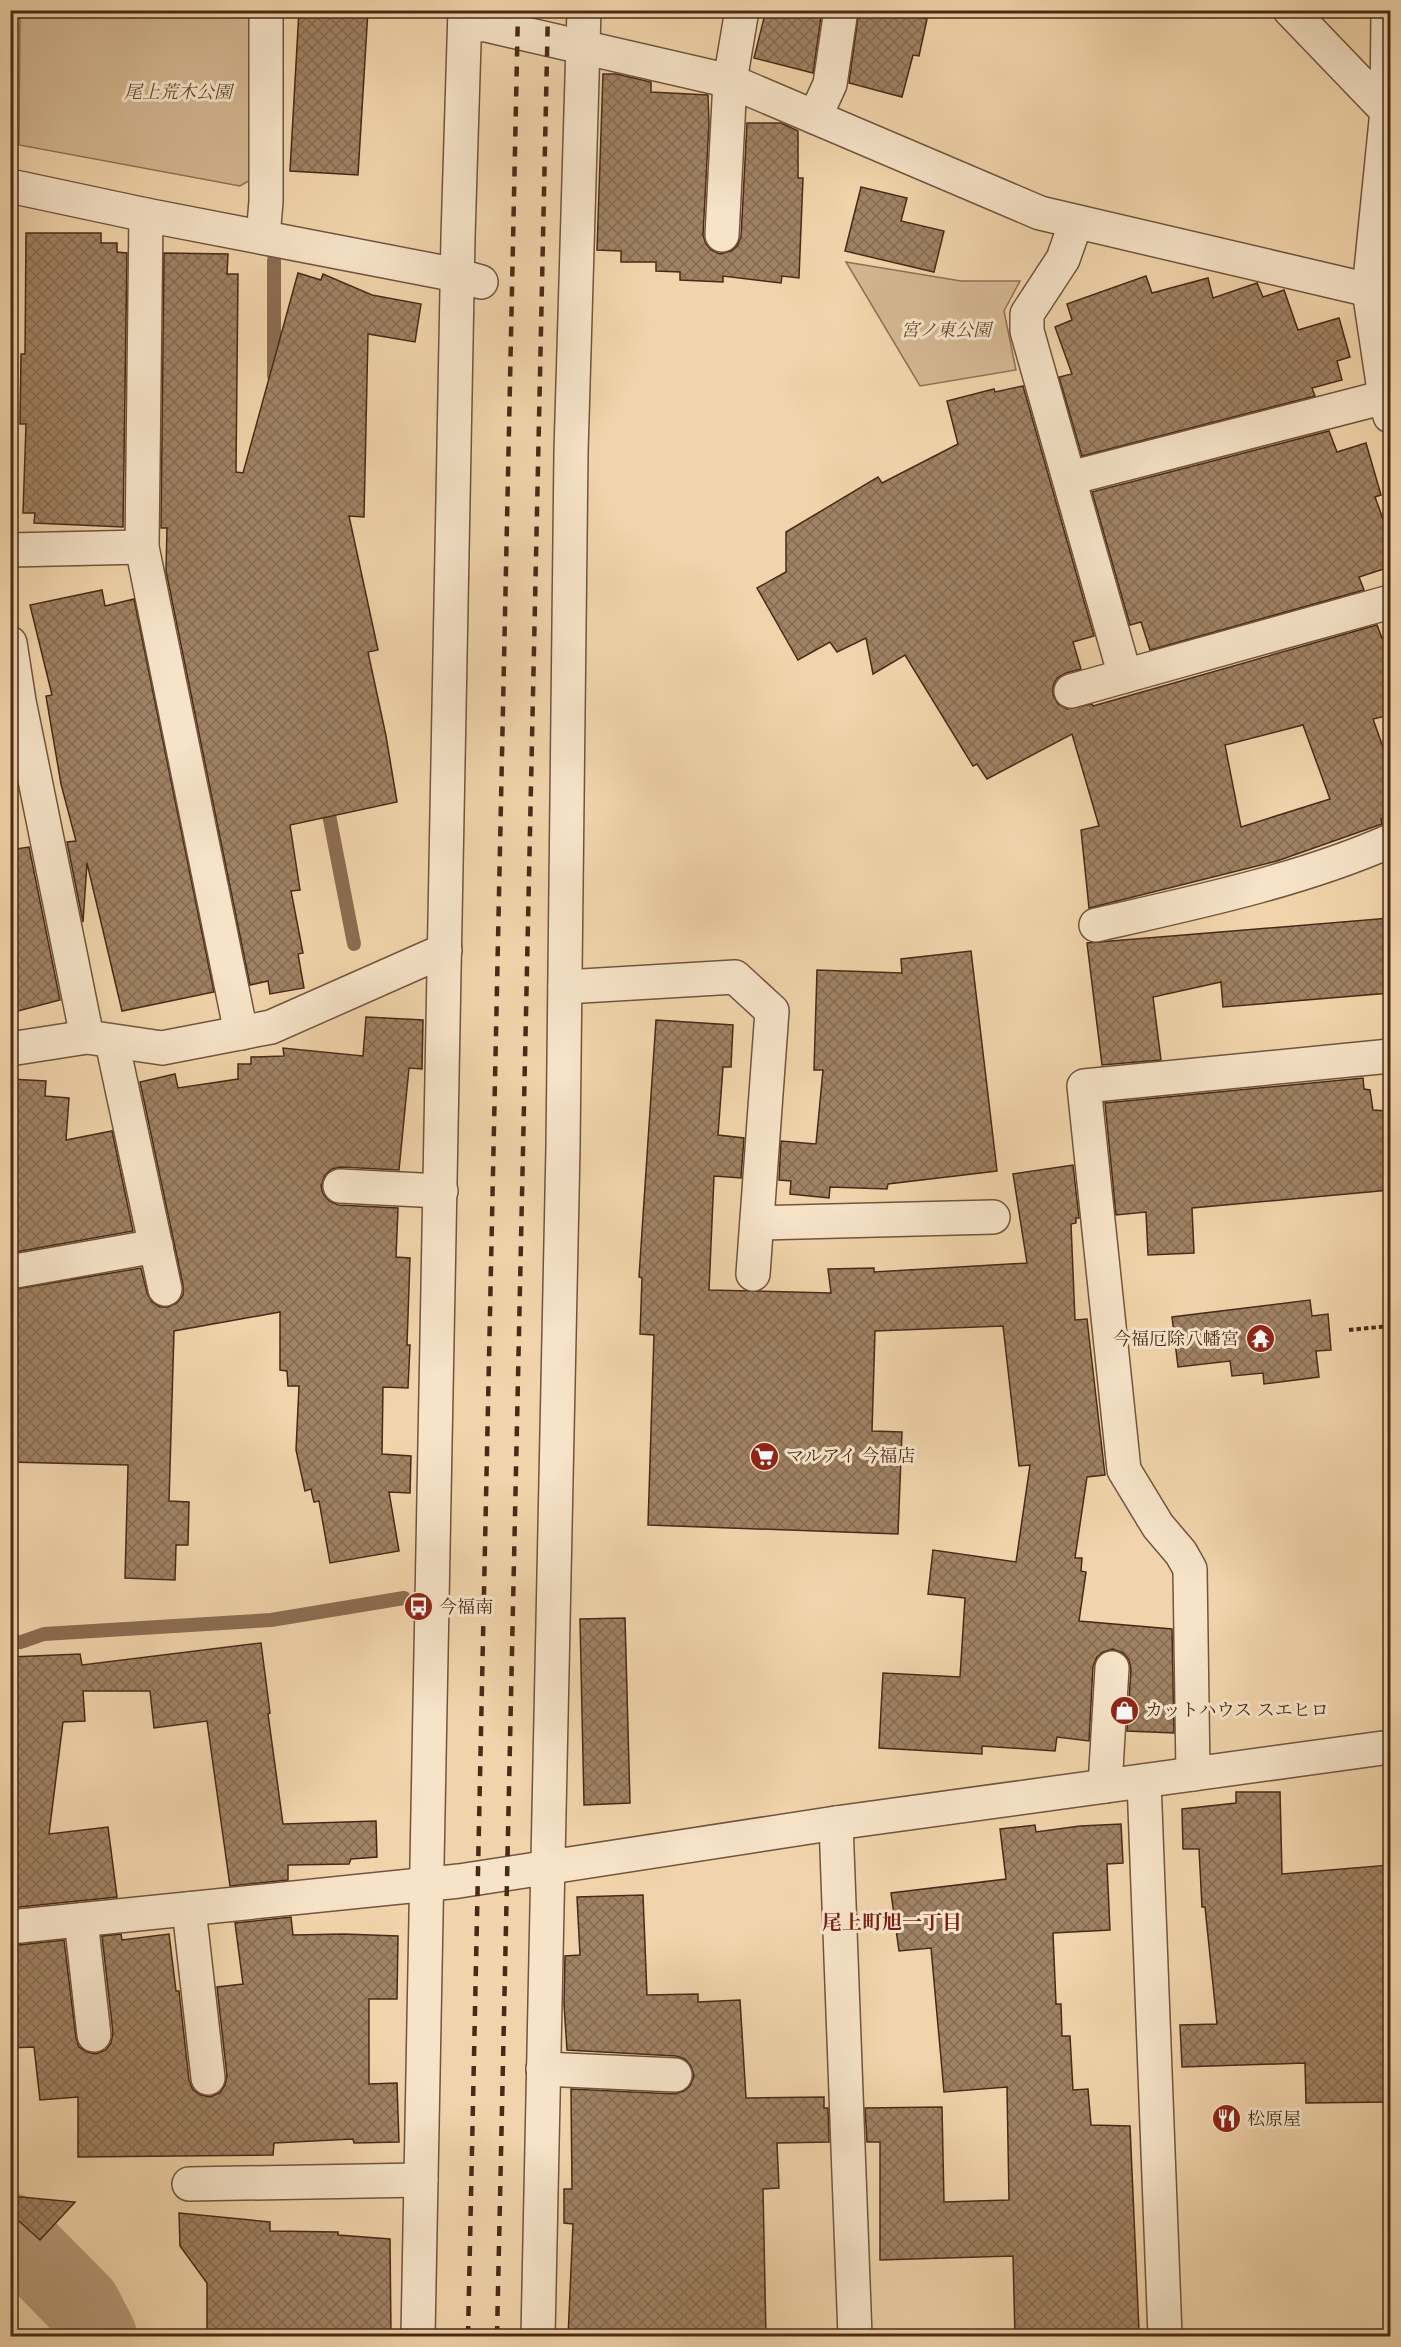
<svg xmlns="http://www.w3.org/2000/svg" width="1401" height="2347" viewBox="0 0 1401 2347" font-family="'Libre Caslon Text','Noto Serif JP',serif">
  <defs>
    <pattern id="building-cross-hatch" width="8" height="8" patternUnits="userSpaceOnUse" patternTransform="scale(1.5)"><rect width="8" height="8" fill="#a08264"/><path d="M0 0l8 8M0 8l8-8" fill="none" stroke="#846b51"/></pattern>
  </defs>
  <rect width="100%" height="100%" fill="#f1d4ab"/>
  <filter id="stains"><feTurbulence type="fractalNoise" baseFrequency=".00333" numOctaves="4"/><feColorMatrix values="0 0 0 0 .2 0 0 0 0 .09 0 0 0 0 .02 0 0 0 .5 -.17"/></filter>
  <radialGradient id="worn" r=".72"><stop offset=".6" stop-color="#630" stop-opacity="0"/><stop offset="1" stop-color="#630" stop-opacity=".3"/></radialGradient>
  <g fill="#d4b792" stroke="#8e7054" stroke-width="1.5">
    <path d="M254,10L259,175L240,186L19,145L20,11Z"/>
    <path d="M846,262L961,281H1020L1004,311L1016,370L920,386Z"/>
  </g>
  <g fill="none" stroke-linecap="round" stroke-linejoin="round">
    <g stroke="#8c6d52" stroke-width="14">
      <path d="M274,260V376"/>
      <path d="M326,799L354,944"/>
      <path d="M10,1643L21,1642L44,1634L271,1620L404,1598"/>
    </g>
    <path stroke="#b89a79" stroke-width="78" d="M10,2232L82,2305L98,2336"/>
  </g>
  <g fill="url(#building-cross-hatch)" stroke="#492a17" stroke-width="1.5" fill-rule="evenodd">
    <path d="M299,10H368L358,175L290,171Z"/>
    <path d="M766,10H822L813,73L754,58Z"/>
    <path d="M859,10H919L917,17L927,19L919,56L913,55L902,97L849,83Z"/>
    <path d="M603,74H616L651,82V92L708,95L709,123L703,235L706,244L711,250L720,254L731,251L737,246L741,237L747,123H781L798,131V178H803L799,278L782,276L781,283L723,276V282L680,280V272L656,271V262H621V251L597,250Z"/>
    <path d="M861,187L907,198L901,221L944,231L934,272L845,251Z"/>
    <path d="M26,233H101V243H117V252L127,253L123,527L34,523L35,513H23L26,424H20L21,354H25Z"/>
    <path d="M164,253L228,254L227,274H238L236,472L243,473L298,273L321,280L323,274L372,295L421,304L415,342L368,334L364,517L349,516L378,650L368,652L386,736L397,802L290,825L300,890L291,891L303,953L298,954L304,988L270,994L268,981L250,985L166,571L167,528H161Z"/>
    <path d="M1146,276L1152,293L1208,278L1213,298L1257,283L1263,297L1284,290L1298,330L1339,318L1350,357L1337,361L1342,380L1312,388L1315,396L1082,456L1059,377L1072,374L1055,327L1072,320L1067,304Z"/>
    <path d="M1023,386L1094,636L1073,642L1081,669L1066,673L1057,678L1053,686V695L1058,704L1067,709L1092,704L1093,706L1377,625L1382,638L1390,636V715L1373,719L1390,767V816L1381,819L1382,824L1277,861L1089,908L1081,830L1099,826L1072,734L987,779L977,764L973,766L905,655L873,674L866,638L837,652L830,642L798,660L757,588L786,572V532L878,477L882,483L958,444L947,401L994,389L995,392ZM1303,725L1330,799L1241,827L1225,745Z"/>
    <path d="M1329,431L1337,452L1366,443L1381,495L1375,497L1390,538V567L1359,577L1364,590L1150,650L1141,622L1130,625L1092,492Z"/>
    <path d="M102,590L105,606L134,599L214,992L122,1011L87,863L83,922L67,842L76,841L61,784L46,696L52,695L30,605Z"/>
    <path d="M29,847L60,1000L10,1013V850Z"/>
    <path d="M1390,918V993L1223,1007L1221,982L1153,997L1161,1060L1102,1065L1087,943Z"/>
    <path d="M971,951L997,1171L888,1184L887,1189L830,1187L829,1198L790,1194L791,1181L779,1180L781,1141L816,1144L823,1070H814L817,970L902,973L901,959Z"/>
    <path d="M366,1017L423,1020L422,1069L409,1068L399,1170L340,1167L332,1169L325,1175L321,1186L323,1194L329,1201L338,1205L398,1208L396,1257L410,1258L407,1345H410L408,1388L383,1387L382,1454L411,1456L410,1493L389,1492L399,1551L330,1563L319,1501L314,1502L311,1489L305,1491L296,1450L299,1386H288L287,1371L280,1370V1312L174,1331L169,1501L189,1502L188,1545H176L175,1580L125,1578L128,1465L10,1462V1290L141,1268L147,1293L152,1302L160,1307H168L177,1303L183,1295V1285L140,1082L175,1074L178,1088L238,1079V1064H251V1057L284,1056L283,1048L363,1056Z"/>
    <path d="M656,1020L733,1025L731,1067H723L718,1135L744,1138L741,1178L714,1176L709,1290L831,1293L828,1269L874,1268V1272L1027,1263L1013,1174L1073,1165L1079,1218H1076V1223L1071,1224L1075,1320L1087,1319L1105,1475L1087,1477L1075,1558H1082L1081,1571L1086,1572L1079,1621L1172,1629L1174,1733L1127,1731L1131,1669L1129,1660L1123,1653L1113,1649L1103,1652L1097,1657L1093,1666L1089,1741L1057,1737L1055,1751L982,1746V1754L879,1748L883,1673L960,1677L965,1598L928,1594L933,1550L1016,1562L1030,1465L1019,1466L1003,1326L875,1331L872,1431L902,1432L898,1534L648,1525L654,1335L640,1334L642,1278L639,1277Z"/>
    <path d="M1363,1078L1364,1089L1370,1090L1373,1110L1387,1111L1390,1190L1192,1208L1194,1253L1148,1255L1146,1212L1116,1215L1105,1103Z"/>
    <path d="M10,1079L46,1081L45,1096L69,1098L66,1140L112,1131L133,1231L10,1253Z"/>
    <path d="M1310,1300L1312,1316L1328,1314L1331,1350L1316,1351L1319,1377L1264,1384L1263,1373L1232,1376L1230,1361L1178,1367L1172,1317Z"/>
    <path d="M625,1618L630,1803L584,1805L580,1619Z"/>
    <path d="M261,1643L270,1713L268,1714L283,1824L376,1821L377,1857L351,1859L349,1864L288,1865V1880L230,1886L207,1721L154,1728L150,1691H83L85,1721L63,1722L49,1834L108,1827L117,1897L10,1908V1657L80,1654L82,1665Z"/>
    <path d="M1236,1792H1280L1282,1874L1390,1865V2102L1306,2103L1305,2063L1182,2067L1180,2025L1217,2024L1205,1907H1202L1199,1849H1183L1182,1809L1236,1803Z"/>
    <path d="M1121,1824L1123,1863L1107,1864L1110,1930L1053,1933L1056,2004H1061L1062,2036H1070L1073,2090L1088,2089L1091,2125L1130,2126L1139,2331L1065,2337H1015L1013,2256L880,2260V2142H867L865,2108L942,2107L944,2202L1009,2200L1007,2087L944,2092L931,1948L899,1951L891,1893L1006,1879L1000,1829L1035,1825L1036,1832L1080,1826Z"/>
    <path d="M643,1895L647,1995L698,1994V2002L740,2000L746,2098L824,2097V2108H828L829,2142L777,2143L779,2188L763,2189L766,2337H568L573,2224L564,2223V2189H572L571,2089L675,2094L684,2091L690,2086L694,2076L691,2066L685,2059L676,2056L567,2050L564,2004L565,1956L580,1955L577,1897Z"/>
    <path d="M291,1917L293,1935L344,1934L398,1936L397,1999H369V2084L397,2083L399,2142L354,2143L353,2139L274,2143L273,2155L78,2157V2097L40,2100L34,2047L10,2048V1946L64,1940L76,2038L79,2047L87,2052L96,2054L106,2050L111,2043L113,2033L102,1936L121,1934L122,1940L169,1934L176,1991H179L189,2080L193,2090L201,2095L210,2097L220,2093L225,2085L227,2076L217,1987L243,1984L235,1923Z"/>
    <path d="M10,2196L75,2202L40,2240L10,2213Z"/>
    <path d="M179,2213L270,2222V2231L338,2232V2235L390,2239L391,2337H207V2283L180,2246Z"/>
  </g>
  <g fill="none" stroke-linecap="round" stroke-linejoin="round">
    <defs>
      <g id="minor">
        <path d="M1290,10L1390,114"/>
        <path d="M1388,10L1387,111L1369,290L1385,397L1390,416"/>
        <path d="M465,24L486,25L730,81L1040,213L1369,290"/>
        <path d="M815,117L830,84L841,10"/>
        <path d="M10,186L146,215L457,275L481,282"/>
        <path d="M146,215L142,547L241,1033"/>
        <path d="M1076,222L1063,259L1027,314V331L1125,676"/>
        <path d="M722,235L730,81L742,10"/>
        <path d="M263,237L266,201V10"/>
        <path d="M1070,478L1385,397"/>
        <path d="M10,550L142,547"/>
        <path d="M10,643L19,701L87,1037L162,1048L271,1027L445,950"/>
        <path d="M1071,691L1390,602"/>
        <path d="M1096,925C1193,903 1299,881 1390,841"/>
        <path d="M565,987L735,977L772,1011L753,1274"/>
        <path d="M112,1042L165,1289"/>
        <path d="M10,1049L87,1037"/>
        <path d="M340,1186L441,1191"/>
        <path d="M757,1223L993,1217"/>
        <path d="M10,1272L156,1246"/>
        <path d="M1193,1774L1190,1569L1181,1553L1158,1526L1124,1470L1084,1086L1390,1056"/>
        <path d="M1144,1781L1165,2336"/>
        <path d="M1105,1786L1112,1668"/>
        <path d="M836,1823L855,2336"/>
        <path d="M189,1909L208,2078"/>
        <path d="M81,1920L94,2035"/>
        <path d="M10,1927L459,1881L836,1823L1390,1747"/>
        <path d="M543,2069L675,2075"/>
        <path d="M189,2184L421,2180"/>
        <path d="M418,2336L458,237L465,10"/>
        <path d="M538,2336L563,1147L571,452L584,10"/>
      </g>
    </defs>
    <use href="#minor" stroke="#73543c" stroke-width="36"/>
    <path stroke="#492a17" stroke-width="4" stroke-dasharray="4.5 3" stroke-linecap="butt" d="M1349,1330L1390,1326"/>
    <use href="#minor" stroke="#f6e3c8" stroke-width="33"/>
    <g stroke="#492a17" stroke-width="4.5" stroke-dasharray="10 10" stroke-linecap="butt">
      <path d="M468,2336L518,10"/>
      <path d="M497,2336L548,10"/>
    </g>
  </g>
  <defs>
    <symbol id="temple-disc" viewBox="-11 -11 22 22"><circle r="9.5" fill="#8f2418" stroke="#f6e3c8"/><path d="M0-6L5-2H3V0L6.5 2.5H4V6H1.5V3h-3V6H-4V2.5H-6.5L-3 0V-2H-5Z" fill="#fff"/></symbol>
    <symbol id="supermarket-disc" viewBox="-11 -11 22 22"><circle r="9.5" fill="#8f2418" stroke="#f6e3c8"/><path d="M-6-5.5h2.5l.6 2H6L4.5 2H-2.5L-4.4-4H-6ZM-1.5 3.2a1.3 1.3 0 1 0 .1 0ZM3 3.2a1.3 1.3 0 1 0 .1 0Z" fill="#fff"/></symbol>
    <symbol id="bus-disc" viewBox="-11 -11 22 22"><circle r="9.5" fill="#8f2418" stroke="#f6e3c8"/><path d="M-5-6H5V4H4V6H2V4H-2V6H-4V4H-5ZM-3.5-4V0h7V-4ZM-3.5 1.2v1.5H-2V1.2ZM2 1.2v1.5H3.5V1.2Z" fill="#fff"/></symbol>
    <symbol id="shop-disc" viewBox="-11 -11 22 22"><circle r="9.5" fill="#8f2418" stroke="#f6e3c8"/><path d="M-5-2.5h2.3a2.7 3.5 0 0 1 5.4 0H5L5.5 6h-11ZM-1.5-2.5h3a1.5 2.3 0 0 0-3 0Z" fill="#fff"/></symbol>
    <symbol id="restaurant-disc" viewBox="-11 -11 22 22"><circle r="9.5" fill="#8f2418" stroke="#f6e3c8"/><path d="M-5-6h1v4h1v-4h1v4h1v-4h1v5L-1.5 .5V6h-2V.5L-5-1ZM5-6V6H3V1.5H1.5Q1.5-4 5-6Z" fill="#fff"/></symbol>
  </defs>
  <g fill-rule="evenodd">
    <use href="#temple-disc" x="1244" y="1322" width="33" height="33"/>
    <use href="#supermarket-disc" x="748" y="1440" width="33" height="33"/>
    <use href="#bus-disc" x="402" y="1590" width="33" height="33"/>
    <use href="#shop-disc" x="1108" y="1694" width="33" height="33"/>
    <use href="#restaurant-disc" x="1210" y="2102" width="33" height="33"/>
  </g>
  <g text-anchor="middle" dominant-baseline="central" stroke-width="6" stroke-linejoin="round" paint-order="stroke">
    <g font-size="18" font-style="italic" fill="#654630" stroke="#f6e3c8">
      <text x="178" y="92">尾上荒木公園</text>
      <text x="946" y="330">宮ノ東公園</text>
    </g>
    <g font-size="18" fill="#492a17" stroke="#f6e3c8" text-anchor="start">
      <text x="1239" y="1339" text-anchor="end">今福厄除八幡宮</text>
      <text x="786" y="1456">マルアイ 今福店</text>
      <text x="439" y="1607">今福南</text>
      <text x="1145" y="1710">カットハウス スエヒロ</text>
      <text x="1247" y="2119">松原屋</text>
    </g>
    <g font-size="20" font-weight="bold" fill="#7a1f14" stroke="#f6e3c8">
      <text x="892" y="1922">尾上町旭一丁目</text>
    </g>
  </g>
  <rect width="1401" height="2347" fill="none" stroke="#f1d4ab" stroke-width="36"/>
  <rect x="12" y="12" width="1377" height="2323" fill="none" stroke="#492a17" stroke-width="3"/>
  <rect x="18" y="18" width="1365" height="2311" fill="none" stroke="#492a17" stroke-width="1.5"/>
  <rect width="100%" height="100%" filter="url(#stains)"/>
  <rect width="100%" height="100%" fill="url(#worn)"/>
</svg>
